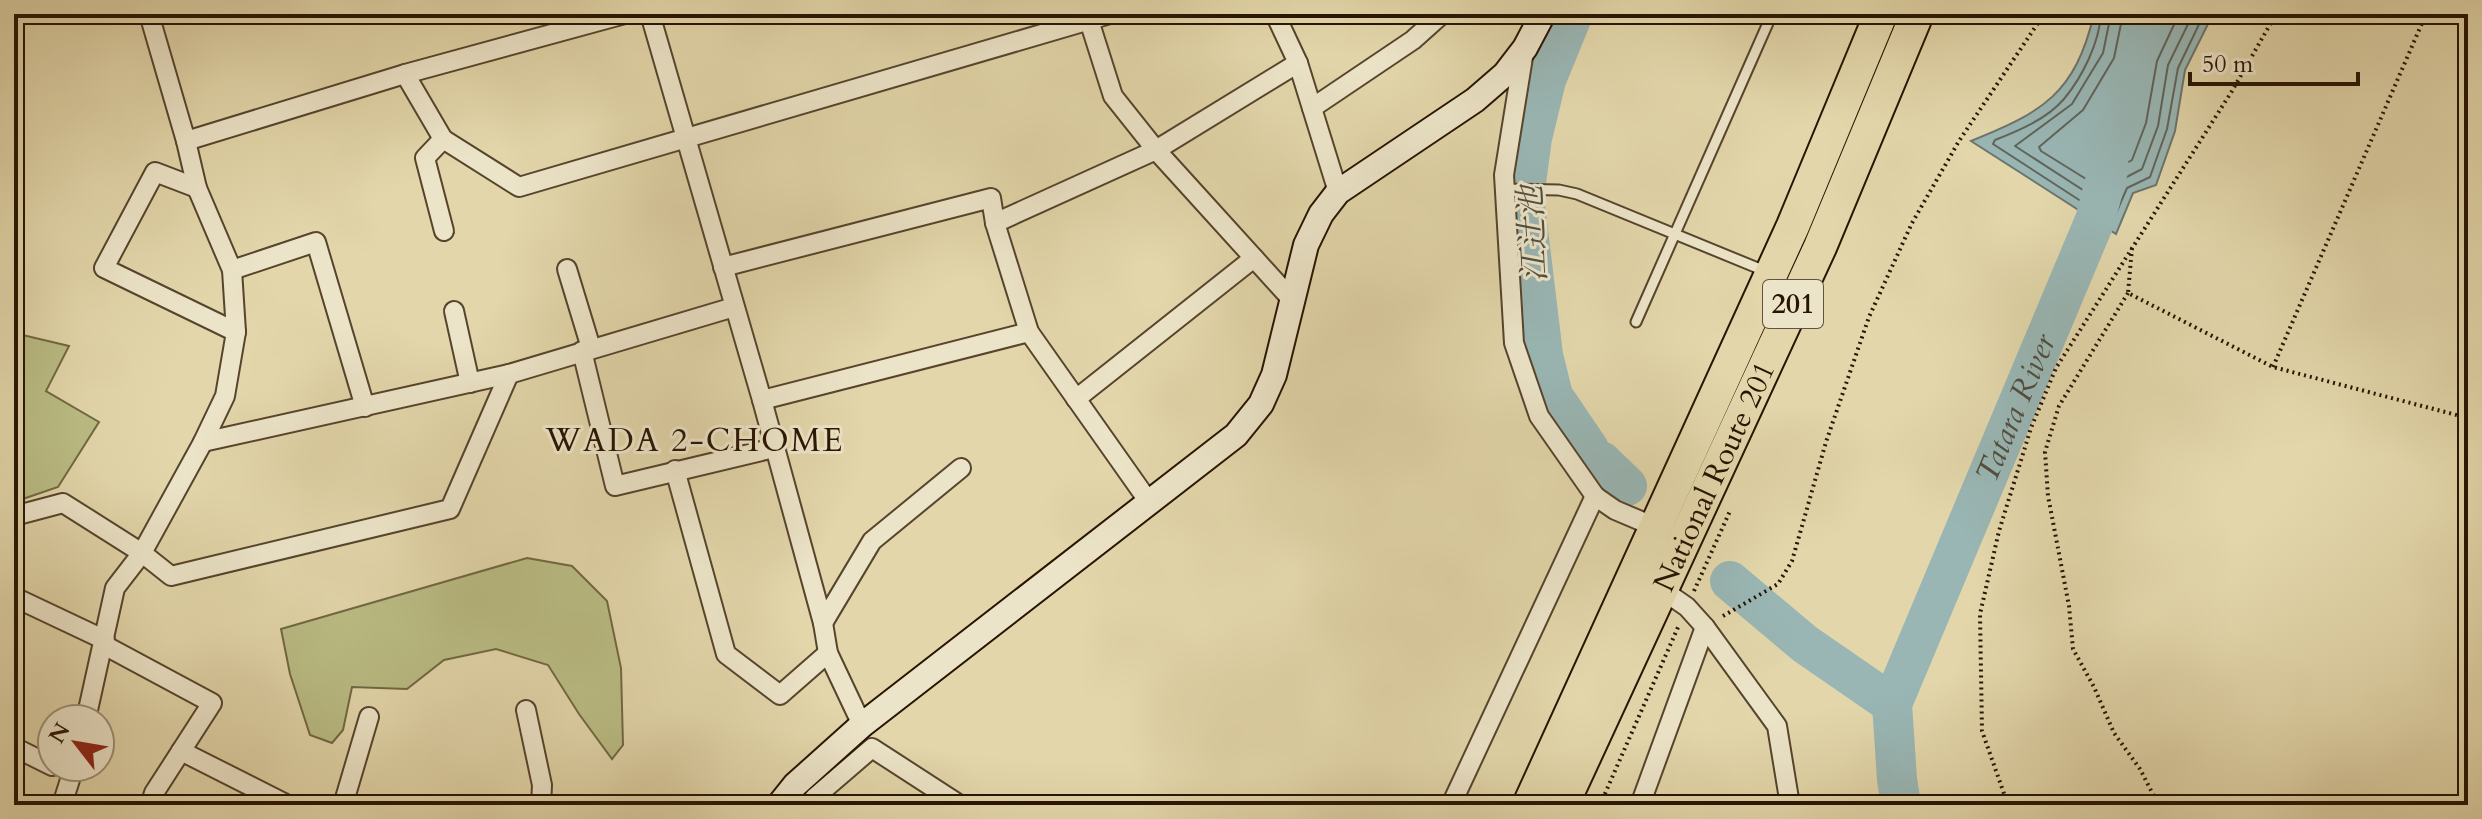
<svg xmlns="http://www.w3.org/2000/svg" width="2482" height="819" viewBox="0 0 2482 819" font-family="Cardo,'Noto Serif JP',serif">
  <rect width="100%" height="100%" fill="#e2d6aa"/>
  <filter id="stains"><feTurbulence type="fractalNoise" baseFrequency=".0025" numOctaves="4"/><feColorMatrix values="0 0 0 0 .2 0 0 0 0 .09 0 0 0 0 .02 0 0 0 .5 -.17"/></filter>
  <radialGradient id="worn" r=".72"><stop offset=".6" stop-color="#630" stop-opacity="0"/><stop offset="1" stop-color="#630" stop-opacity=".3"/></radialGradient>
  <g fill="#babc84" stroke="#716843" stroke-width="2">
    <path d="M14,333L69,346L46,391L99,422L58,487L14,502Z"/>
    <path d="M527,558L572,566L607,601L621,668L623,745L612,759L579,714L548,665L496,649L444,660L407,689L352,687L343,730L332,743L310,735L290,674L281,629Z"/>
  </g>
  <path fill="#99b6b4" stroke="#6c756d" stroke-width="2" d="M2094,14H2213L2185,70L2175,131L2156,185L2133,193L2116,234L1971,141C2043,112 2075,94 2094,14Z"/>
  <g fill="none" stroke-linecap="round" stroke-linejoin="round">
    <g stroke="#60655b" stroke-width="2">
      <path d="M2101,14C2099,43 2083,76 2064,99C2047,119 2018,131 1995,140L1993,144L2110,220L2114,218L2127,188L2150,177L2167,129L2178,68L2204,14"/>
      <path d="M2111,14L2103,53L2072,104L2015,146L2106,205L2119,181L2142,169L2158,126L2168,65L2193,14"/>
      <path d="M2123,14L2114,58L2083,110L2039,147L2041,151L2099,187L2103,186L2113,171L2132,160L2146,123L2157,61L2179,14"/>
    </g>
    <g stroke="#99b6b4" stroke-width="40">
      <path d="M1573,14L1546,80L1532,138L1524,197L1543,355L1553,396L1589,449"/>
      <path d="M1601,461L1627,486"/>
      <path d="M1730,581L1805,644L1892,704"/>
      <path id="s1" d="M1901,805L1897,779L1892,704L2095,220L2109,167"/>
    </g>
    <defs>
      <g id="lane">
        <path d="M1504,189L1559,190L1577,194L1765,271"/>
        <path d="M1636,322L1772,14"/>
      </g>
      <g id="street">
        <path d="M650,14L762,400L823,623L828,653L862,725"/>
        <path d="M1087,14L1113,96L1156,150L1293,301"/>
        <path d="M1275,14L1298,63L1338,192"/>
        <path d="M1524,51L1504,175L1514,343L1539,416L1595,496L1615,510L1655,527"/>
        <path d="M405,74L443,139L519,187L1110,14"/>
        <path d="M1312,108L1413,40L1442,14"/>
        <path d="M443,139L425,158L444,231"/>
        <path d="M186,141L405,74L625,14"/>
        <path d="M197,188L155,172L104,268L236,332"/>
        <path d="M995,223L1156,150L1298,63"/>
        <path d="M723,267L991,198L995,223L1029,332L1149,502"/>
        <path d="M567,269L591,348"/>
        <path d="M232,270L316,242L365,407"/>
        <path d="M454,311L470,383"/>
        <path d="M582,351L615,486L774,448"/>
        <path d="M1076,399L1254,258"/>
        <path d="M762,400L1029,332"/>
        <path d="M203,442L509,374L734,307"/>
        <path d="M675,470L726,654L780,695L828,653"/>
        <path d="M14,516L63,503L142,553L171,576L450,509L509,374"/>
        <path d="M1661,589L1687,607L1705,627L1777,726L1790,805"/>
        <path d="M14,597L105,640"/>
        <path d="M823,623L872,541L961,468"/>
        <path d="M104,645L212,703L154,793L150,805"/>
        <path d="M526,710L542,785L541,805"/>
        <path d="M86,719L115,588L142,553L203,442L225,396L236,332L232,270L197,188L186,141L149,14"/>
        <path d="M14,747L52,766"/>
        <path d="M181,751L288,805"/>
        <path d="M814,798L872,748L960,805"/>
        <path d="M62,805L74,767"/>
        <path d="M343,805L369,717"/>
        <path d="M1451,805L1595,496"/>
        <path d="M1640,805L1705,627"/>
      </g>
      <path id="secondary" d="M779,805L795,785L862,725L1236,435L1261,404L1274,375L1306,245L1321,214L1338,192L1475,100L1505,74L1525,48L1543,14"/>
      <g id="highway">
        <path d="M1529,805L1793,226L1881,14"/>
        <path id="s2" d="M1562,805L1820,247L1917,14"/>
      </g>
    </defs>
    <use href="#lane" stroke="#56442c" stroke-width="13"/>
    <use href="#street" stroke="#56442c" stroke-width="22"/>
    <use href="#secondary" stroke="#281402" stroke-width="28"/>
    <use href="#highway" stroke="#281402" stroke-width="36"/>
    <g stroke="#281402" stroke-width="4" stroke-dasharray="2 4" stroke-linecap="butt">
      <path d="M2132,248L2128,293L2273,367L2468,418"/>
      <path d="M2128,293L2059,406L2045,452L2048,496L2069,606L2073,649L2094,687L2114,733L2140,769L2158,804"/>
      <path d="M2273,367L2426,14"/>
      <path d="M1694,591L1730,511"/>
      <path d="M1723,616L1778,584L1792,561L1826,442L1869,317L1912,223L1959,141L2044,14"/>
      <path d="M1600,805L1679,625"/>
      <path d="M2008,805L1982,731L1980,614L1999,531L2031,428L2056,368L2232,91L2276,14"/>
      <path d="M2114,805L2139,799L2163,805"/>
    </g>
    <use href="#lane" stroke="#ece4c8" stroke-width="9"/>
    <use href="#street" stroke="#ece4c8" stroke-width="18"/>
    <use href="#secondary" stroke="#ece4c8" stroke-width="24"/>
    <use href="#highway" stroke="#e2d6aa" stroke-width="32"/>
  </g>
  <g text-anchor="middle" dominant-baseline="central" stroke-width="6" stroke-linejoin="round" paint-order="stroke">
    <rect fill="#ece4c8" stroke="#63523d" stroke-width="2" x="1763" y="280" width="60" height="48" rx="6"/>
    <g font-size="28" font-weight="bold" fill="#281402">
      <text x="1793" y="304">201</text>
    </g>
    <g font-size="30" fill="#281402" stroke="#ece4c8">
      <text stroke="none"><textPath href="#s2" startOffset="362">National Route 201</textPath></text>
    </g>
    <g font-size="32" font-style="italic" fill="#504d40" stroke="#ece4c8">
      <text transform="translate(1533 234) rotate(-93)">江辻池</text>
      <text stroke="none"><textPath href="#s1" startOffset="422">Tatara River</textPath></text>
    </g>
    <g font-size="32" letter-spacing="2" fill="#281402" stroke="#ece4c8">
      <text x="695" y="441">WADA 2-CHOME</text>
    </g>
  </g>
  <rect width="2482" height="819" fill="none" stroke="#e2d6aa" stroke-width="48"/>
  <rect x="16" y="16" width="2450" height="787" fill="none" stroke="#281402" stroke-width="4"/>
  <rect x="24" y="24" width="2434" height="771" fill="none" stroke="#281402" stroke-width="2"/>
  <g transform="translate(76 743) rotate(301)"><circle r="38" fill="#ece4c8" stroke="#9e9179" stroke-width="2"/>
  <path d="M0-6L14 30L0 20L-14 30Z" fill="#8f2418"/>
  <text y="-12" font-size="22" font-weight="bold" text-anchor="middle" fill="#281402">N</text>
  </g>
  <path d="M2190 72v12h168v-12" fill="none" stroke="#281402" stroke-width="4"/>
  <text x="2202" y="72" font-size="24" fill="#281402" stroke="#ece4c8" stroke-width="6" paint-order="stroke">50 m</text>
  <rect width="100%" height="100%" filter="url(#stains)"/>
  <rect width="100%" height="100%" fill="url(#worn)"/>
</svg>
